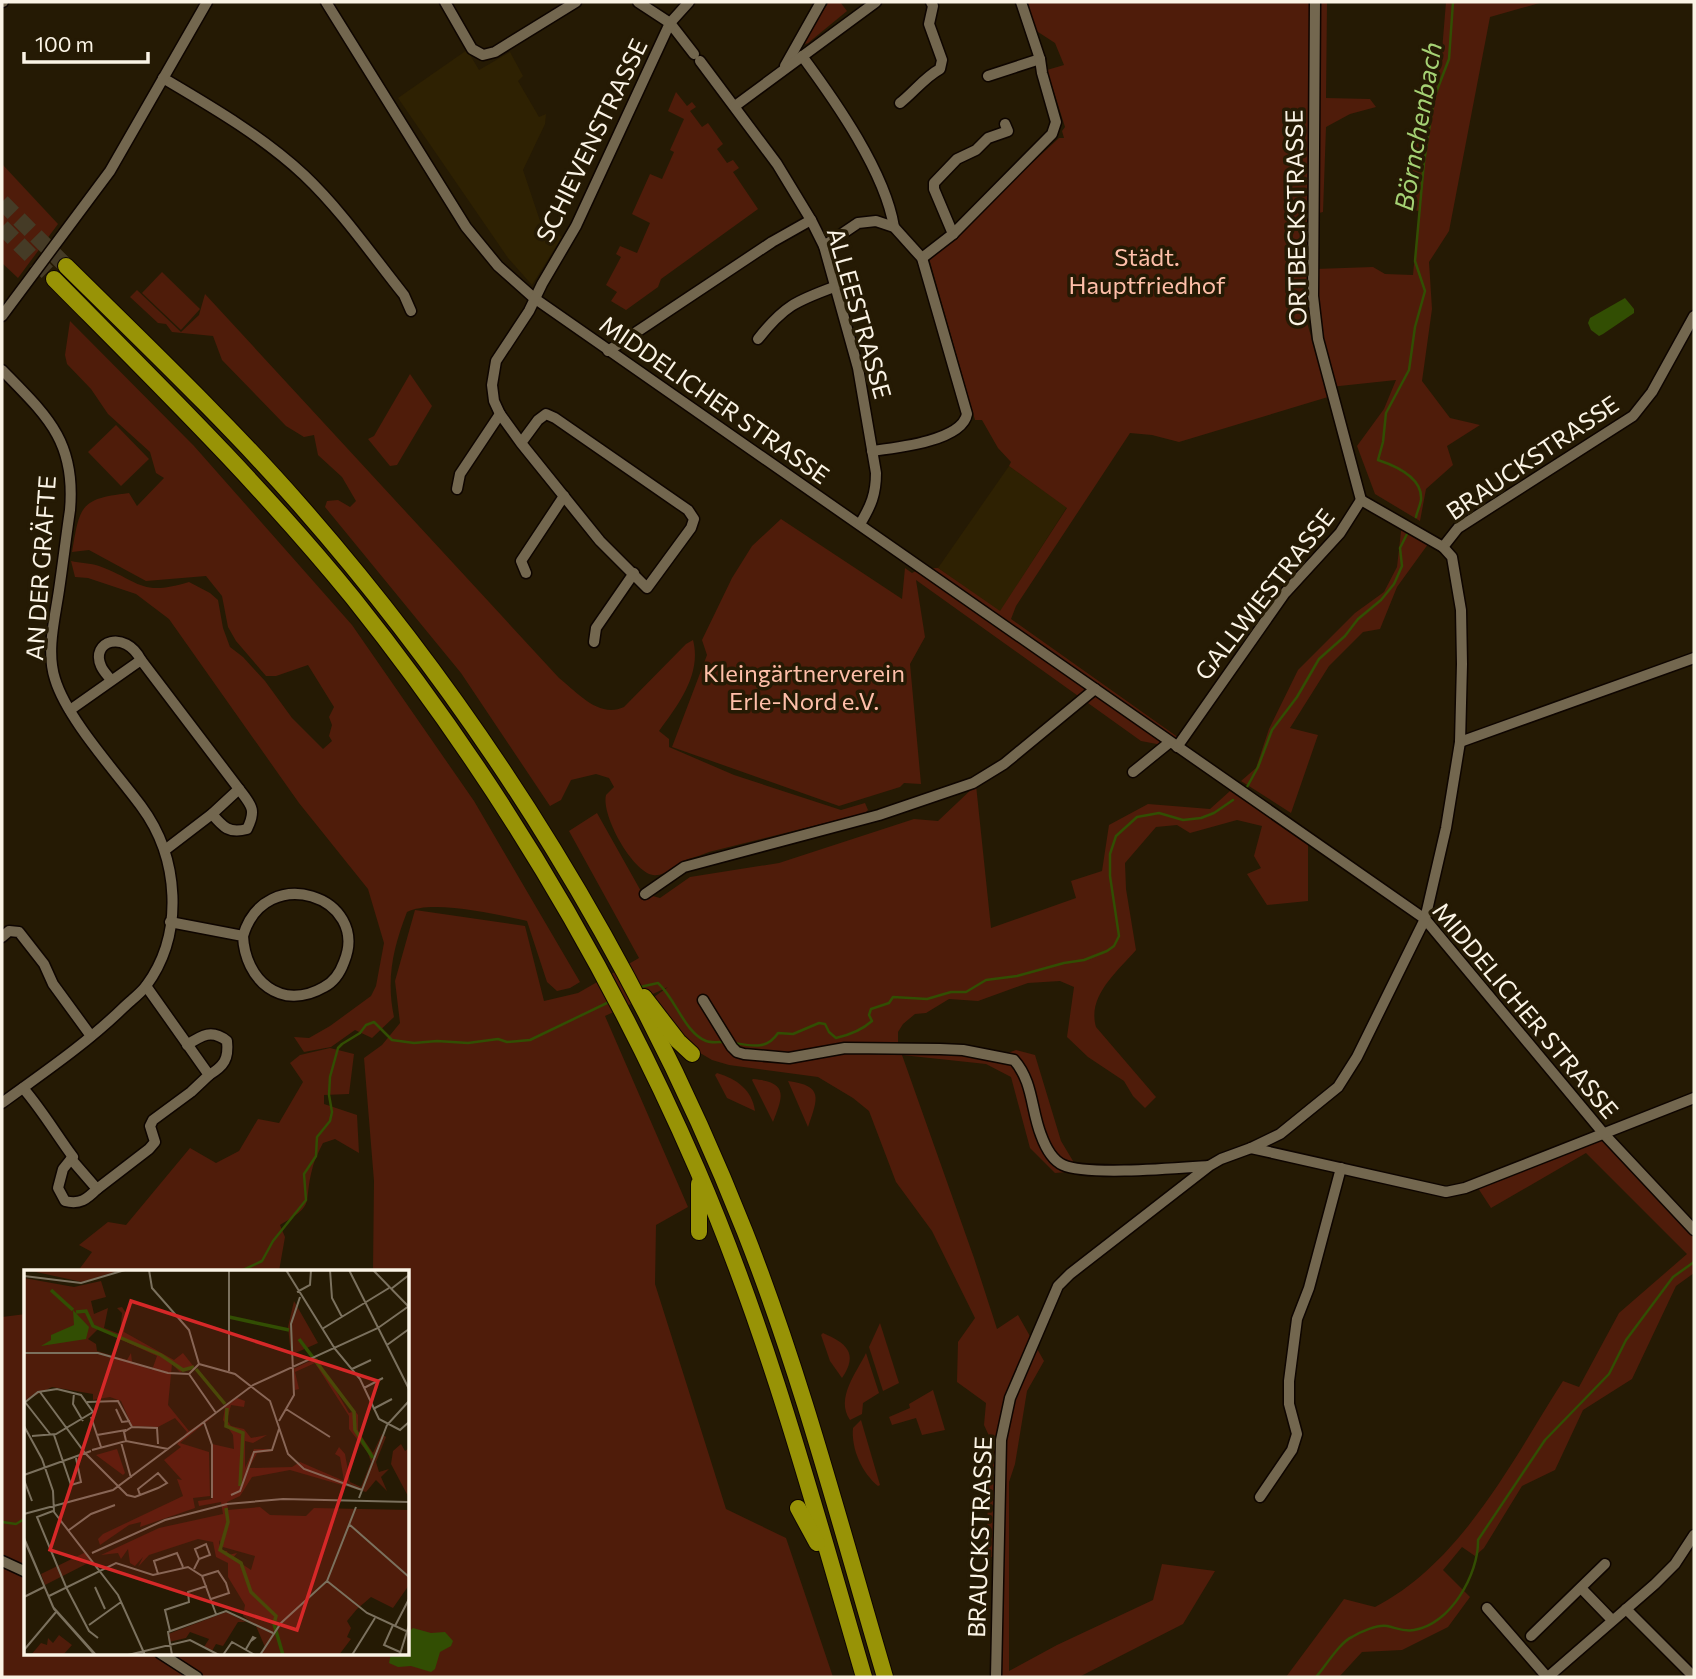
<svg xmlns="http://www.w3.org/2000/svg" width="1696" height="1679" viewBox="0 0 1696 1679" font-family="Commissioner,sans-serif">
  <rect width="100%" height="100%" fill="#251a04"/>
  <g fill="#2e2102">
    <path d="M467,50L479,70L510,52L523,76L518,81L539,117L546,114L545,124L523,170L541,224L562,237L532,285L508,258L398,98Z"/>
    <path d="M1009,466L1067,507L1000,612L938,568Z"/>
  </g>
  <g fill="#4f1c0a">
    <path d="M829,2H840L847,11L808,43L800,46Z"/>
    <path d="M1025,2H1327L1326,98L1370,99L1376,107L1350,114L1326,127L1323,212L1311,215V295L1305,315L1328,397L1179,442L1152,435L1130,433L1016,606L1011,619L1179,738L1162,745L1141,741L916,580L925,637L910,664L921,784L904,783L900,787L839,806L672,747L707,655L702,640L732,578L752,546L781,519L902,599L905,568L912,573L920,569L938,568L1000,611L1067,508L1009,466L1011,462L998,448L982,420H975L929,258L1059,138H1064L1062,131L1065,127L1047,70L1064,65L1055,43L1035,30Z"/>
    <path d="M1446,2H1543L1490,17L1449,231L1429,262L1432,309L1422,381L1450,418L1480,425L1447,446L1453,465L1426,489L1420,521L1375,494L1357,446L1384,409L1396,380L1330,387L1318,339L1315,269L1373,267L1385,274L1413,275L1419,211L1405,209L1421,97L1441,63Z"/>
    <path d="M676,92L687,106L692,102L696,107L690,111L702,127L708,123L723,144L717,149L727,163L733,160L739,168L733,172L758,209L661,279L658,287L626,310L611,301L617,292L606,285L621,257L616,254L620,246L637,253L650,223L632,214L650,174L662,179L674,152L670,150L684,119L668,111Z"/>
    <path d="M2,164L58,224L18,278L2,263Z"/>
    <path d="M162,272L200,309L181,330L142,293Z"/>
    <path d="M137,290L181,332L199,315L205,294L559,678C577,692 599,719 624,707L686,644L693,640C702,674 678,705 659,731L669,739V747L734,775L841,810L865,803L868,810L865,813L709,852C702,855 695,857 688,859C677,863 665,877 653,875C632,871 601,815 606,795L614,787L609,778L596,774L571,780L561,800L550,806L461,673L325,507L327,501L338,500L350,507L356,501L342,477L318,455L314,435L304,437L286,426L222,360L213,336L172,332L166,324L158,323L130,297Z"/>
    <path d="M70,321L194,446L352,625L474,801L580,982L570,988L557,991L547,982L527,921C500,915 432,899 407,912C393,948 386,979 394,1017L372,1038L355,1030L331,1047L304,1052L294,1037L309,1038L330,1026L371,996L376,986L384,943L368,889L299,803L169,619L136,594L88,578L75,577L71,561C80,563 91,563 99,566C140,581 140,597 189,582L210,593L218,600L223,628L230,647L243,657L265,681L292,718L323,749L332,741L329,736L332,725L329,717L334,707L308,665L276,676H266L236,641L228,627L222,596L206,576L146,581L89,550L72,552C80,505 80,499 129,493L137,506L164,478L156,473L150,452L108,414L91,389L67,364L65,355Z"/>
    <path d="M410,374L432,406L397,465L390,466L368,439L374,436Z"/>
    <path d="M116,425L149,459L121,486L88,452Z"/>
    <path d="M1402,523L1431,540L1397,587L1380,629L1363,632L1329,666L1290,728L1318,735L1291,813L1241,781L1256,768L1269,729L1298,670L1355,613L1384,592L1397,567Z"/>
    <path d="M976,785L991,928L1076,898L1071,881L1102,871L1109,825L1148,804L1210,809L1230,791L1308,845V901L1267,905L1247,874L1261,868L1254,856L1262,826L1237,820L1190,833L1177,825L1156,827L1125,863L1126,889L1136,950C1117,972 1087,996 1096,1027L1156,1097L1145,1108L1133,1096L1124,1081L1088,1057L1067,1037L1074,987L1060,981L1028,983L978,1001L949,999L926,1013L915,1014L903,1024L898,1032V1043L941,1044L1008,1053L1016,1050L1035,1055L1061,1141L1079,1171L1055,1173L1030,1148L1011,1077L986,1064L902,1055L974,1258L997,1329L1018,1315L1044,1361L1027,1391L1015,1464L1009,1482V1671L1057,1645L1153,1600L1162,1564L1215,1571L1183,1624L1079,1677H999L998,1553L986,1560L990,1438L984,1425L986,1403L957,1382L958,1342L975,1318L932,1231L896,1182L869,1111L853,1098L818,1077L729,1065L712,1060L695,1050L654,997L668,987L605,1016L688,1207L656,1225L655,1284L726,1509L786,1538L833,1677H2V1317L26,1314V1653H408V1271H373L374,1181L364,1058L382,1045L400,1023L395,981L415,910L525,926L544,1001L578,993L639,958L569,831L597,813L642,893L660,898L690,877L779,863L914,819L938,821Z"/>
    <path d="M330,1048L354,1054L349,1094L324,1095V1104L357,1115L359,1153L335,1139L323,1143C319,1151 314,1161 312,1170C303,1204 317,1204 280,1225L285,1237L279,1271H78L92,1252L79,1245L108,1222L126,1225L190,1148L216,1163L239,1151L258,1119L279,1123L303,1082L290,1063L300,1055Z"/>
    <path d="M717,1073C737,1079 752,1090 755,1111L727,1098L715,1075Z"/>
    <path d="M753,1079C789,1082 783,1096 773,1122L752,1080Z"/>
    <path d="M788,1081C824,1086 818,1098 808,1127Z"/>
    <path d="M1595,1130L1694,1230V1273L1676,1286L1632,1379L1583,1410L1555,1470L1522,1486L1484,1548L1475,1556L1462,1547L1443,1570L1470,1597L1448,1627L1402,1650L1362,1652L1339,1677H1286L1344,1599L1375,1607C1462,1562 1512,1461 1563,1381L1579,1387L1619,1313L1687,1254L1586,1153L1491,1208L1476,1185Z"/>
    <path d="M880,1323L899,1383L883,1391L869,1347Z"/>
    <path d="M823,1333C846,1343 859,1353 842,1378L830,1361L821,1335Z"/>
    <path d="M866,1353L879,1393L863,1403L862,1414L850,1420C835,1398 857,1372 866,1353Z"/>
    <path d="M933,1390L945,1430L922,1435L916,1418L892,1425L889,1417L910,1408L909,1404Z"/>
    <path d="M861,1420L880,1485L878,1486C862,1473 851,1449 853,1428Z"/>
  </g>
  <g fill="#324e03">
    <path d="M1625,298L1634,309V313L1603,334L1599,336L1591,330L1588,323L1590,318Z"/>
    <path d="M413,1628L431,1633L445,1632L453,1641L451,1646L440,1652L435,1669L431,1672L411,1666L398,1667L389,1663L391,1653H408V1632Z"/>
  </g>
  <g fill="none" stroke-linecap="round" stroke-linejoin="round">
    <g stroke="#324e03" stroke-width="2.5">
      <path d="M1416,517C1417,512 1420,506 1421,500C1423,478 1396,466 1378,460L1383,442L1386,413L1409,370L1415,327L1425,291L1415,261L1424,162L1434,98L1449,59L1453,2"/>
      <path d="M1247,787L1258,767L1272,730L1297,697L1319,659L1345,636L1358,619L1381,600L1394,584L1402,566L1400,548L1409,530"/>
      <path d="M640,987L658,983C675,998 685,1033 706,1041C711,1043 718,1042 723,1042"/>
      <path d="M734,1043C752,1046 767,1050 778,1033L793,1034L819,1023L825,1024L829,1032L836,1038C849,1035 862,1030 872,1021L869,1015L871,1009L889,1003L893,997L927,999L951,992H966L986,980L1017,976L1064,963L1084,960L1107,951L1114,946L1119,936L1110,876V854L1116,836L1137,817L1159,813L1183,820L1201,818L1214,813L1233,800"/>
      <path d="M241,1271L262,1261L273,1241L306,1200L304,1174L316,1156L317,1137L330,1121L332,1112L329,1095L330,1077L338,1048L342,1044L360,1033L366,1025L374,1022L392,1040L414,1043L437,1041L468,1043L498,1039L507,1042L530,1040L609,1002"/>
      <path d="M2,1522L16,1524L26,1518"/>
      <path d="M1316,1677C1325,1667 1340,1642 1352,1637C1360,1632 1378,1624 1387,1626C1397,1628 1404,1632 1414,1630C1450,1625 1479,1574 1478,1540L1545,1440L1609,1374L1626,1340L1673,1277L1694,1262"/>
    </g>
    <g stroke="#453b26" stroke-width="16" stroke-dasharray="16 8" stroke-linecap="butt">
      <path d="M2,202L66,266"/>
      <path d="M2,227L54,279"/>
    </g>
    <defs>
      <g id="minor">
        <path d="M2,2H3"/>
        <path d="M326,2L466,227L498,266L534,298L1425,919L1604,1134L1694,1230"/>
        <path d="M445,2L472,49L483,55L495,52L576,2"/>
        <path d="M638,2L670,23L694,54"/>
        <path d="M1315,2L1313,296L1318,339L1361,500"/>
        <path d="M802,56C836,102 885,172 894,227"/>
        <path d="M700,61L777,164L811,220L824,246L858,368L876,473C876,494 871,506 860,524"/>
        <path d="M785,66L821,2"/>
        <path d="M988,76L1040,59"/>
        <path d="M163,78C212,107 262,136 304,175C341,210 372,255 404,295L411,311"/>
        <path d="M900,103C914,92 925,77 940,69L942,60L929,24L933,6L931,2"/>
        <path d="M735,106L876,2"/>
        <path d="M953,234L934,189V183L957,159L976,150L988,138L1008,131L1005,124"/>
        <path d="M824,246L858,223L876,221L894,227L922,258L967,414C962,441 896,448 872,451"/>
        <path d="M922,258L953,234L1052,134L1056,122L1042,73L1040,59L1021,2"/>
        <path d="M2,316L110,171L207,2"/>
        <path d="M758,339C784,306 796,301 834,287"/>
        <path d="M608,351L772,242L811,220"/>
        <path d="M2,370C47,416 76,441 70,510C66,537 63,563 59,590C55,618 46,651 55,679C67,719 116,772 141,806C179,857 185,933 146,986C140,994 130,1001 123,1008C86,1044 43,1073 2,1103"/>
        <path d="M521,443L538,420L546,414L555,418L688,510L694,519L691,528L647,588L600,541L521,443L500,414L494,401L492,385L496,361L529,311L542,284L576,226L670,23L689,2"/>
        <path d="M457,489L460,474L500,414"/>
        <path d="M1443,547L1458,528L1633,416L1652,392L1694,316"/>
        <path d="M526,573L521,561L564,496"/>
        <path d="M594,642L596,628L634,573"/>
        <path d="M111,680C108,676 103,671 101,666C90,641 125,629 141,660"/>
        <path d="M70,710L141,660L239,789L212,814L165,850"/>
        <path d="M1460,742L1694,658"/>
        <path d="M1177,747L1285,593L1340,533L1361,500"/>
        <path d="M1133,772L1170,742"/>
        <path d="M212,814C223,827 229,834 247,829C257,809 251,805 239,789"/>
        <path d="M645,894L684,867L879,815L973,783L1004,764L1095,689"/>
        <path d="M170,922L243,936C245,980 281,1012 324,987C334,982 340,973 344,962C371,897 265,861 243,936"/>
        <path d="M2,937L9,931L19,932L44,964L53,984L91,1036"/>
        <path d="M703,1000L732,1047L737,1052L744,1054L789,1058L845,1048L940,1049L963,1050L1014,1060C1033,1081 1031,1110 1041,1135C1045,1146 1052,1160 1063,1165C1087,1176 1178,1168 1208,1166"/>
        <path d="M187,1045C202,1035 212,1029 227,1041C229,1059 224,1066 209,1075"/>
        <path d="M23,1088C42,1110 56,1134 73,1157L71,1159L97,1189L149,1149L155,1142L150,1126L153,1120L191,1092L209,1075L146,986"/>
        <path d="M1251,1148L1446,1192L1465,1188L1694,1098"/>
        <path d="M71,1159L63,1169L58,1188L65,1201C80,1205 87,1199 97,1189"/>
        <path d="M1260,1497L1292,1450L1297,1434L1289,1404V1381L1297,1319L1309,1288L1341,1168"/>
        <path d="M2,1561L26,1572"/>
        <path d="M1581,1588L1612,1620"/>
        <path d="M1487,1608L1547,1677"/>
        <path d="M1626,1609L1694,1677"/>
        <path d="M1531,1636L1605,1564"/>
        <path d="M160,1653L197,1677"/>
        <path d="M996,1677L1001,1440L1010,1398L1058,1286L1070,1274L1209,1166L1221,1159L1251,1148L1280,1134L1338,1087L1357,1057L1425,919L1446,828L1460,742L1462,664L1461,610L1452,557L1443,547L1361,500"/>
        <path d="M1548,1677L1655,1584L1675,1564L1694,1535"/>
      </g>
      <g id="highway">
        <path d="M66,266C145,344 226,421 299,504C487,718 641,968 745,1232C802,1377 841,1528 885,1677"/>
        <path d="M54,279C157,383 261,485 353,598C492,772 608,964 697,1169C768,1333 814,1506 864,1677"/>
        <path d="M644,997L678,1041L692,1054"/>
        <path d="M699,1184V1232"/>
        <path d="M798,1508L817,1543"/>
      </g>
    </defs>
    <use href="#minor" stroke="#0e0500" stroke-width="13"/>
    <use href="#highway" stroke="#0e0500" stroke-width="18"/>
    <use href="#minor" stroke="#73674f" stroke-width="10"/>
    <use href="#highway" stroke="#989306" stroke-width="16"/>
  </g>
  <g text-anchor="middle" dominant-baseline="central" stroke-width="7" stroke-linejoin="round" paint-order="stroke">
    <g font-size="24" fill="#fbf4e6" stroke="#251a04">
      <text transform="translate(591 140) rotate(-64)">SCHIEVENSTRASSE</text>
      <text transform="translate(1295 218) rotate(-91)">ORTBECKSTRASSE</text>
      <text transform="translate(860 313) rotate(74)">ALLEESTRASSE</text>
      <text transform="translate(715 399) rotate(35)">MIDDELICHER STRASSE</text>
      <text transform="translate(1532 457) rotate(-34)">BRAUCKSTRASSE</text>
      <text transform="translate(40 568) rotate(-86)">AN DER GRÄFTE</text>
      <text transform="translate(1264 594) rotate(-52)">GALLWIESTRASSE</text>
      <text transform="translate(1526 1010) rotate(50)">MIDDELICHER STRASSE</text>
      <text transform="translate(979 1537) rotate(-88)">BRAUCKSTRASSE</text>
    </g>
    <g font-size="24" fill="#febfa9" stroke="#251a04">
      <text x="1147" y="256">Städt.<tspan x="1147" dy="28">Hauptfriedhof</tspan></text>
      <text x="804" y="672">Kleingärtnerverein<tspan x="804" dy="28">Erle-Nord e.V.</tspan></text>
    </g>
    <g font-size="26" font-style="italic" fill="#a5d274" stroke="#251a04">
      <text transform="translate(1417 126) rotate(-80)">Börnchenbach</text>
    </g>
  </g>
  <g transform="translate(24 1270)">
    <rect width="385" height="385" fill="#251a04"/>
    <path d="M3,0H97L58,12ZM0,8L50,17L77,11L82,27L67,31L70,44L84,38L80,58L96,64L98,43L93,38L98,37L102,43L100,62L150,90L159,83L170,97L156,102L148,94L144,135L165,161L191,145L156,173L185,182L186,226L169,228L171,238L116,257L117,252L105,255L76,275L74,269L79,264L159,226L153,209L158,210L140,190L157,177L153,174L163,162L151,148L134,157L108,156L97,131L86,127L69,130V124L28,117L0,131ZM74,59L133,86L128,100L108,92L107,83L103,90L73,81L72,74L64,69ZM270,31L294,73L267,85L264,57ZM293,88L325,143L331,141L334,145V161L349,183L358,164L362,167L352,192L355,202L365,199L357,207L363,221L352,210L342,222L266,200L228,207L216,226L203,232L204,240L236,237L246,245L282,246L290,238L385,240V315L369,338L347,327L333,339L323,351L327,358L323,367L327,369L315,385H237L241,377L232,356L219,346L221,335L204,307V293L192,287L189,272L174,269L125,285L114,297L119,287L111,296L106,293L104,279L97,289L94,283L77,285L135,258L199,244L197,232L175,236L174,231L188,229V174L210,179L209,165L199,150L201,137L213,128L221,131L220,137L207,135L203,150L207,156L220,159L227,168L243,165L229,173L221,171V198L230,179H244L249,181L233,183L225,198L268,197L276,192L320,211L316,187L311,184L315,177L321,184L326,212L337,217L347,192L344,183L325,159V146L291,93L271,102L275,119L271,120L269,99ZM195,270L199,277L231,286L227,300L209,288L213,283L204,285L203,281H196ZM377,174L381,181L385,178V228L367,194L369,181ZM93,179L101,203L99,205L72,185ZM62,282L68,291L21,315L17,304ZM202,342L222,352H214L199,376L192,374L188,381L180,377L185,369L166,362L162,368L145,372L144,364ZM35,365L48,375L39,385H7L17,373L23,375L24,368L29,373Z" fill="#4f1c0a" fill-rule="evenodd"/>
    <path d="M49,40L65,57L62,69L17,76L27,70V65L50,55Z" fill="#324e03"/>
    <path fill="none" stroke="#324e03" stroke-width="3.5" d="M27,20L49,40M52,42L62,41L69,56L137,85L159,100L170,97M205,47L265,60M275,69L330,142L331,160L349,188M172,99L201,134M203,138L202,156L219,163L216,216M202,238L204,252L196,280L217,293L227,322L252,346L250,354L259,385"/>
    <path fill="none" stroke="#7b715e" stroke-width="2" d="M125,0L128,18L165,60L175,94M262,0L311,79L336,109L355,149L376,160L385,152M306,0L308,28L318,47M325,0L385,119M349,0L385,37M0,6L57,13L101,0M367,19L385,5M273,22L286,15L287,0M298,59L365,18M363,75L385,59M0,83H74L144,103L165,104L175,94M175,94L211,104L246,131L264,184L280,199L338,220M328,99L347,90M205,101V0M165,104L192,143M340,118L359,108M16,122L61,183L103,225L111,227L116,225L134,218L143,213L134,203L114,219L116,225M50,123L49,134L59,151M1,132L26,164M63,132L94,131L108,157M0,133L14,122L33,119L57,125L69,142L32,164L8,166M92,139L98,152L106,151M262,139L306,167M349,139L368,129M67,147L77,177M255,151L270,125L267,54L276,27M180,152L188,175V228M0,156L18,189L29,221L30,242L94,325L121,385M30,165L47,215L57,212L52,188M73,165L102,160M102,171L100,162L108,157L133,158L134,174M97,172L107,208M68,180L102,171L144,179M0,205L67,181M0,210L8,231M207,225L216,221L230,182L248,180L255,159M335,228L363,155L385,131M29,241L13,247L42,317L65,361L74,368M0,244L89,220L229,115L354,58L385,36M326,255L385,307M45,260L67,244L91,235M0,268L29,337L72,385M0,269L30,339L71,385M68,283L141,250L203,234L259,229L385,232M170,299L175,289L186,285L182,274L171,279L175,289M134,304L130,291L153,283L159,297M178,306L194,301L202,313L205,323L187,329M303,311L343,343L382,361M71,317L81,339M25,326L92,293L129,305L164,297L178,306L192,344M0,327L20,317M65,355L97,332M369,355L360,375L376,382M371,356L385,329M146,361L141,340L165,332L164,322L183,316M222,379L229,367L231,368L227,371M0,380L32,342M376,384L385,355M104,385L166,370L195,385M148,385L144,362L202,341L249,363M199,385L208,372L231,385M236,385L257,353L303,311L332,237M328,385L351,348"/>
    <path fill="#d62828" fill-opacity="0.15" stroke="#d62828" stroke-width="3.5" d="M107,31L354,111L273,360L26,280Z"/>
    <rect width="385" height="385" fill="none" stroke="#fbf4e6" stroke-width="3.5"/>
  </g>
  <rect width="1696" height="1679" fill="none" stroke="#fbf4e6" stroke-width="7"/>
  <path d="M24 52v10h124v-10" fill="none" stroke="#fbf4e6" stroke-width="3.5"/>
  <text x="35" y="52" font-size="21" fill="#fbf4e6" stroke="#251a04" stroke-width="5" paint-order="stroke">100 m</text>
</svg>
